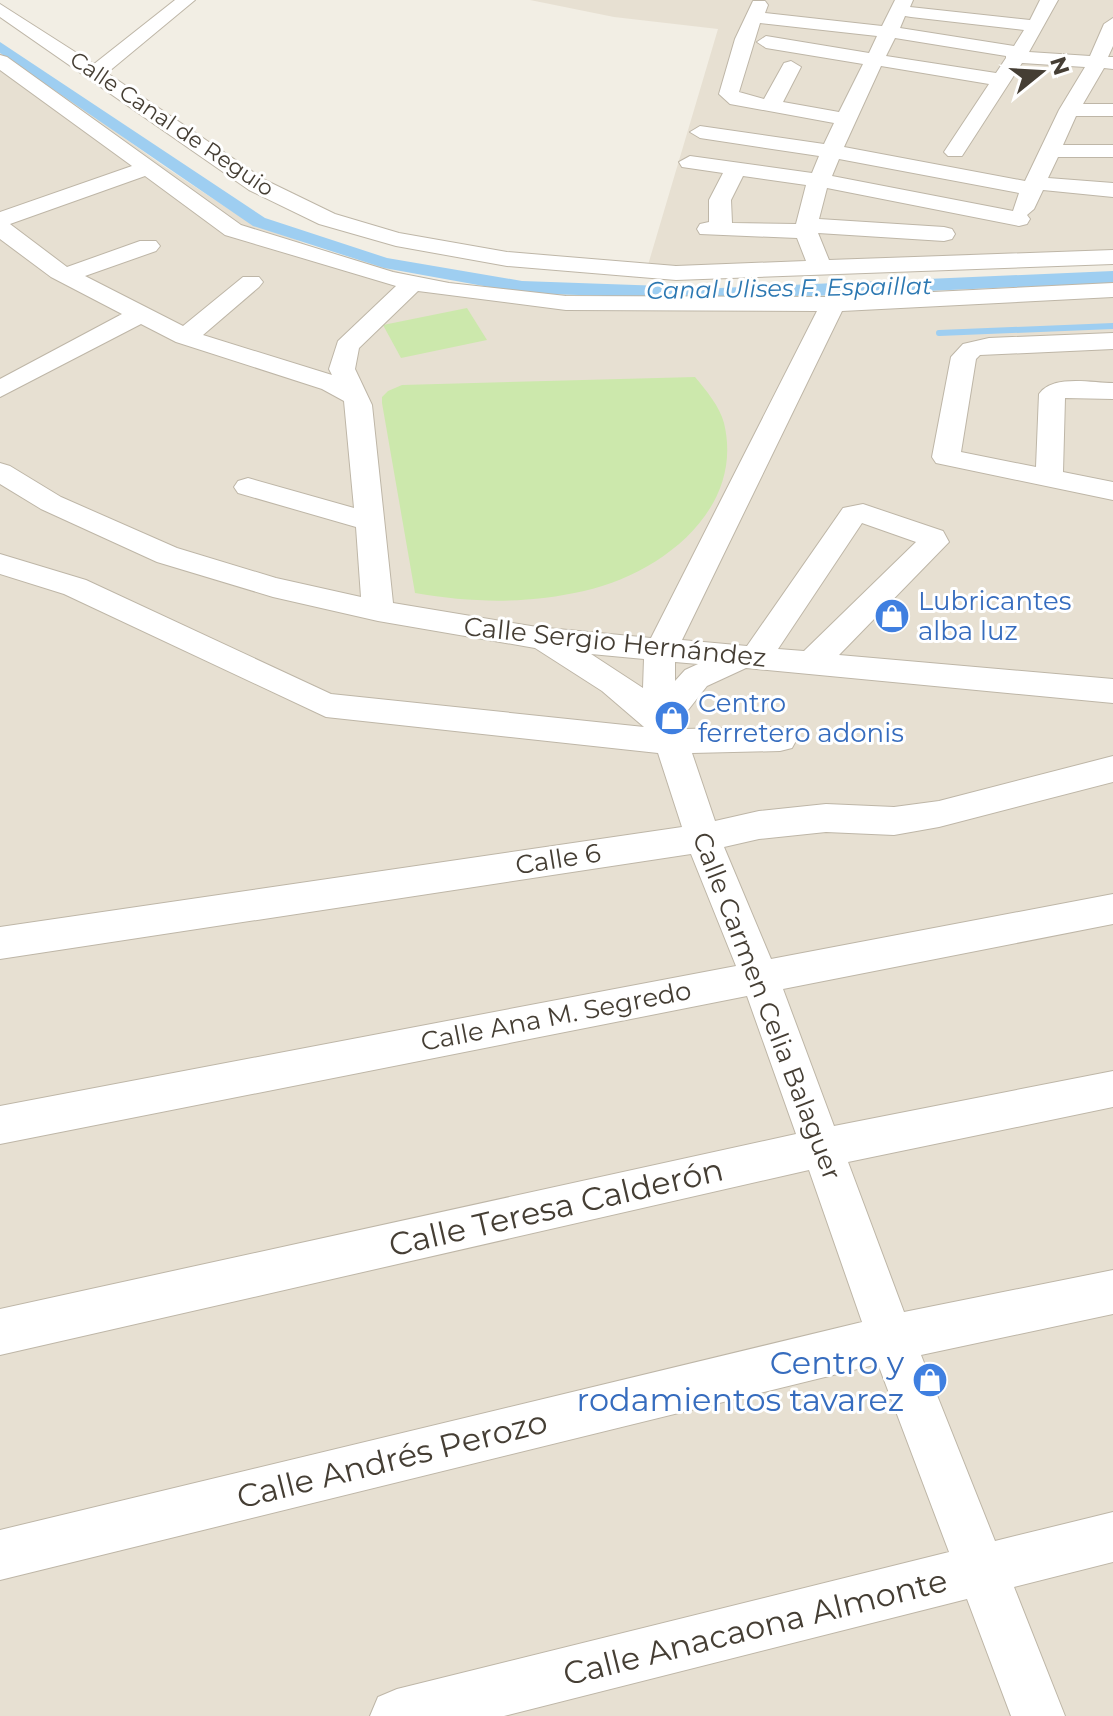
<svg xmlns="http://www.w3.org/2000/svg" width="1113" height="1716" viewBox="0 0 1113 1716" font-family="Montserrat,sans-serif">
  <rect width="100%" height="100%" fill="#f2eee4"/>
  <g fill="#e7e0d2">
    <path d="M530,0H1113V250L733,267L648,265L718,29L614,17Z"/>
    <path d="M0,53L47,82L159,163L230,210L310,246L410,275L483,288L625,298L800,296L836,308L1113,297V1716H0Z"/>
  </g>
  <g fill="#cce8ac">
    <path d="M467,308L487,340L401,358L383,325Z"/>
    <path d="M695,377C706,390 720,407 724,423C745,510 660,574 584,591C527,604 473,603 415,593L382,403V397L388,391L402,385Z"/>
  </g>
  <g fill="none" stroke-linecap="round" stroke-linejoin="round">
    <path stroke="#9ecef1" stroke-width="6" d="M939,333L1113,326"/>
    <path fill="#9ecef1" fill-rule="evenodd" d="M0,42L265,218L387,258L522,281L720,288L1113,271V283L720,300L522,293L384,268L253,226L0,53Z"/>
    <defs>
      <g id="minor">
        <path d="M175,0H195L107,73L265,180L335,214L399,233L507,252L676,266L806,261L797,238L700,234L697,229L700,224L709,222V200L723,173L682,167L679,162L690,156L812,173L819,156L700,138L690,132L700,126L824,144L834,123L730,104L719,94L735,39L753,1H765L768,5L765,13L882,26L895,0H913L910,7L1030,20L1040,0H1058L1029,52L1090,56L1104,24L1113,18V46L1108,57H1113V69L1104,68L1083,104H1113V116H1076L1063,145H1113V157H1058L1048,178L1113,183V197L1043,190L1034,209L1027,215L1030,219L1027,224L1019,226L827,188L819,219L944,227L952,229L955,234L952,239L944,241L818,233L829,260L1113,250V264L676,280L507,266L396,246L319,224L249,190L0,17V4L94,64ZM905,16L911,17L1024,30L1014,46L900,28ZM760,23L877,36L869,53L766,36L757,42L766,48L863,64L839,112L783,102L801,67L791,61L784,63L764,99L739,92ZM895,38L1006,56V58L996,73L886,56ZM1022,63L1085,67L1059,110L1025,181L844,147L881,66L989,84L944,152L948,156H962ZM839,159L1019,193L1013,211L832,176ZM743,176L806,185L796,224L732,223L731,200Z"/>
        <path d="M0,55L7,57L241,225L393,272L449,283L566,296L833,297L1113,283V297L842,311L682,640L747,646L843,508L863,504L943,531L949,542L839,655L1113,679V703L746,668L707,686L681,719L684,729L780,727L792,730L797,739L792,748L780,751L692,753L715,821L759,811L826,804L894,807L939,801L1113,756V782L939,827L894,835L826,832L759,839L724,847L771,959L1113,894V924L783,989L834,1126L1113,1071V1107L848,1162L904,1312L1113,1270V1314L921,1355L995,1541L1113,1512V1562L1014,1587L1065,1716H1011L967,1599L504,1716H370L378,1697L397,1689L949,1552L878,1364L0,1580V1530L862,1322L809,1170L0,1355V1309L796,1134L747,996L0,1144V1106L736,966L691,854L0,959V927L682,827L658,753L326,717L64,594L0,574V554L86,580L331,694L644,727L602,691L535,648L378,621L273,597L157,562L41,509L0,484V463L10,466L61,497L177,548L276,578L361,597L356,527L238,493L234,487L238,481L248,478L354,508L344,401L322,389L176,342L141,324L0,397V379L122,314L51,277L0,239V212L132,166L0,70ZM145,176L225,235L396,286L338,341L329,369L332,375L203,335L259,287L263,282L259,277H243L183,326L85,276L156,251L160,246L156,241H140L67,267L10,224ZM418,291L566,310L817,311L651,638L537,627L393,603L372,405L355,369L359,348ZM862,523L916,542L804,651L778,649ZM591,654L644,659L643,688ZM675,662L698,664L685,670L675,681Z"/>
        <path d="M1113,333V349L980,355L976,359L961,452L1036,467L1039,394C1053,374 1092,383 1113,383V399L1065,398L1063,472L1113,482V500L936,463L932,457L951,357L963,344L989,338Z"/>
      </g>
    </defs>
    <use href="#minor" stroke="#beb6a7" stroke-width="2"/>
    <use href="#minor" fill="#fff" fill-rule="evenodd"/>
  </g>
  <defs>
    <symbol id="shop-disc" viewBox="-11 -11 22 22"><circle r="9.5" fill="#3f7fe0" stroke="#fff"/><path d="M-5-2.5h2.3a2.7 3.5 0 0 1 5.4 0H5L5.5 6h-11ZM-1.5-2.5h3a1.5 2.3 0 0 0-3 0Z" fill="#fff"/></symbol>
  </defs>
  <g fill-rule="evenodd">
    <use href="#shop-disc" x="872" y="596" width="40" height="40"/>
    <use href="#shop-disc" x="652" y="698" width="40" height="40"/>
    <use href="#shop-disc" x="910" y="1360" width="40" height="40"/>
  </g>
  <g text-anchor="middle" dominant-baseline="central" stroke-width="6" stroke-linejoin="round" paint-order="stroke">
    <g font-size="22" fill="#453e34" stroke="#fff">
      <text transform="translate(172 124) rotate(34)">Calle Canal de Reguio</text>
    </g>
    <g font-size="24" font-style="italic" fill="#2c78b2" stroke="#fff">
      <text transform="translate(789 288) rotate(-1)">Canal Ulises F. Espaillat</text>
    </g>
    <g font-size="26" fill="#366cbe" stroke="#fff" text-anchor="start">
      <text x="918" y="601">Lubricantes<tspan x="918" dy="30">alba luz</tspan></text>
      <text x="698" y="703">Centro<tspan x="698" dy="30">ferretero adonis</tspan></text>
    </g>
    <g font-size="26" fill="#453e34" stroke="#fff">
      <text transform="translate(615 642) rotate(6)">Calle Sergio Hernández</text>
      <text transform="translate(558 859) rotate(-9)">Calle 6</text>
      <text transform="translate(767 1006) rotate(69)">Calle Carmen Celia Balaguer</text>
      <text transform="translate(556 1016) rotate(-11)">Calle Ana M. Segredo</text>
    </g>
    <g font-size="32" fill="#453e34" stroke="#fff">
      <text transform="translate(556 1207) rotate(-13)">Calle Teresa Calderón</text>
      <text transform="translate(392 1459) rotate(-14)">Calle Andrés Perozo</text>
      <text transform="translate(755 1627) rotate(-14)">Calle Anacaona Almonte</text>
    </g>
    <g font-size="32" fill="#366cbe" stroke="#fff" text-anchor="end">
      <text x="904" y="1362">Centro y<tspan x="904" dy="37">rodamientos tavarez</tspan></text>
    </g>
  </g>
  <g transform="translate(1041 72) rotate(72)" stroke="#ffffff" stroke-width="6" paint-order="stroke">
  <path d="M0-6L14 30L0 20L-14 30Z" fill="#453e34"/>
  <text y="-12" font-size="22" font-weight="bold" text-anchor="middle" fill="#453e34">N</text>
  </g>
</svg>
